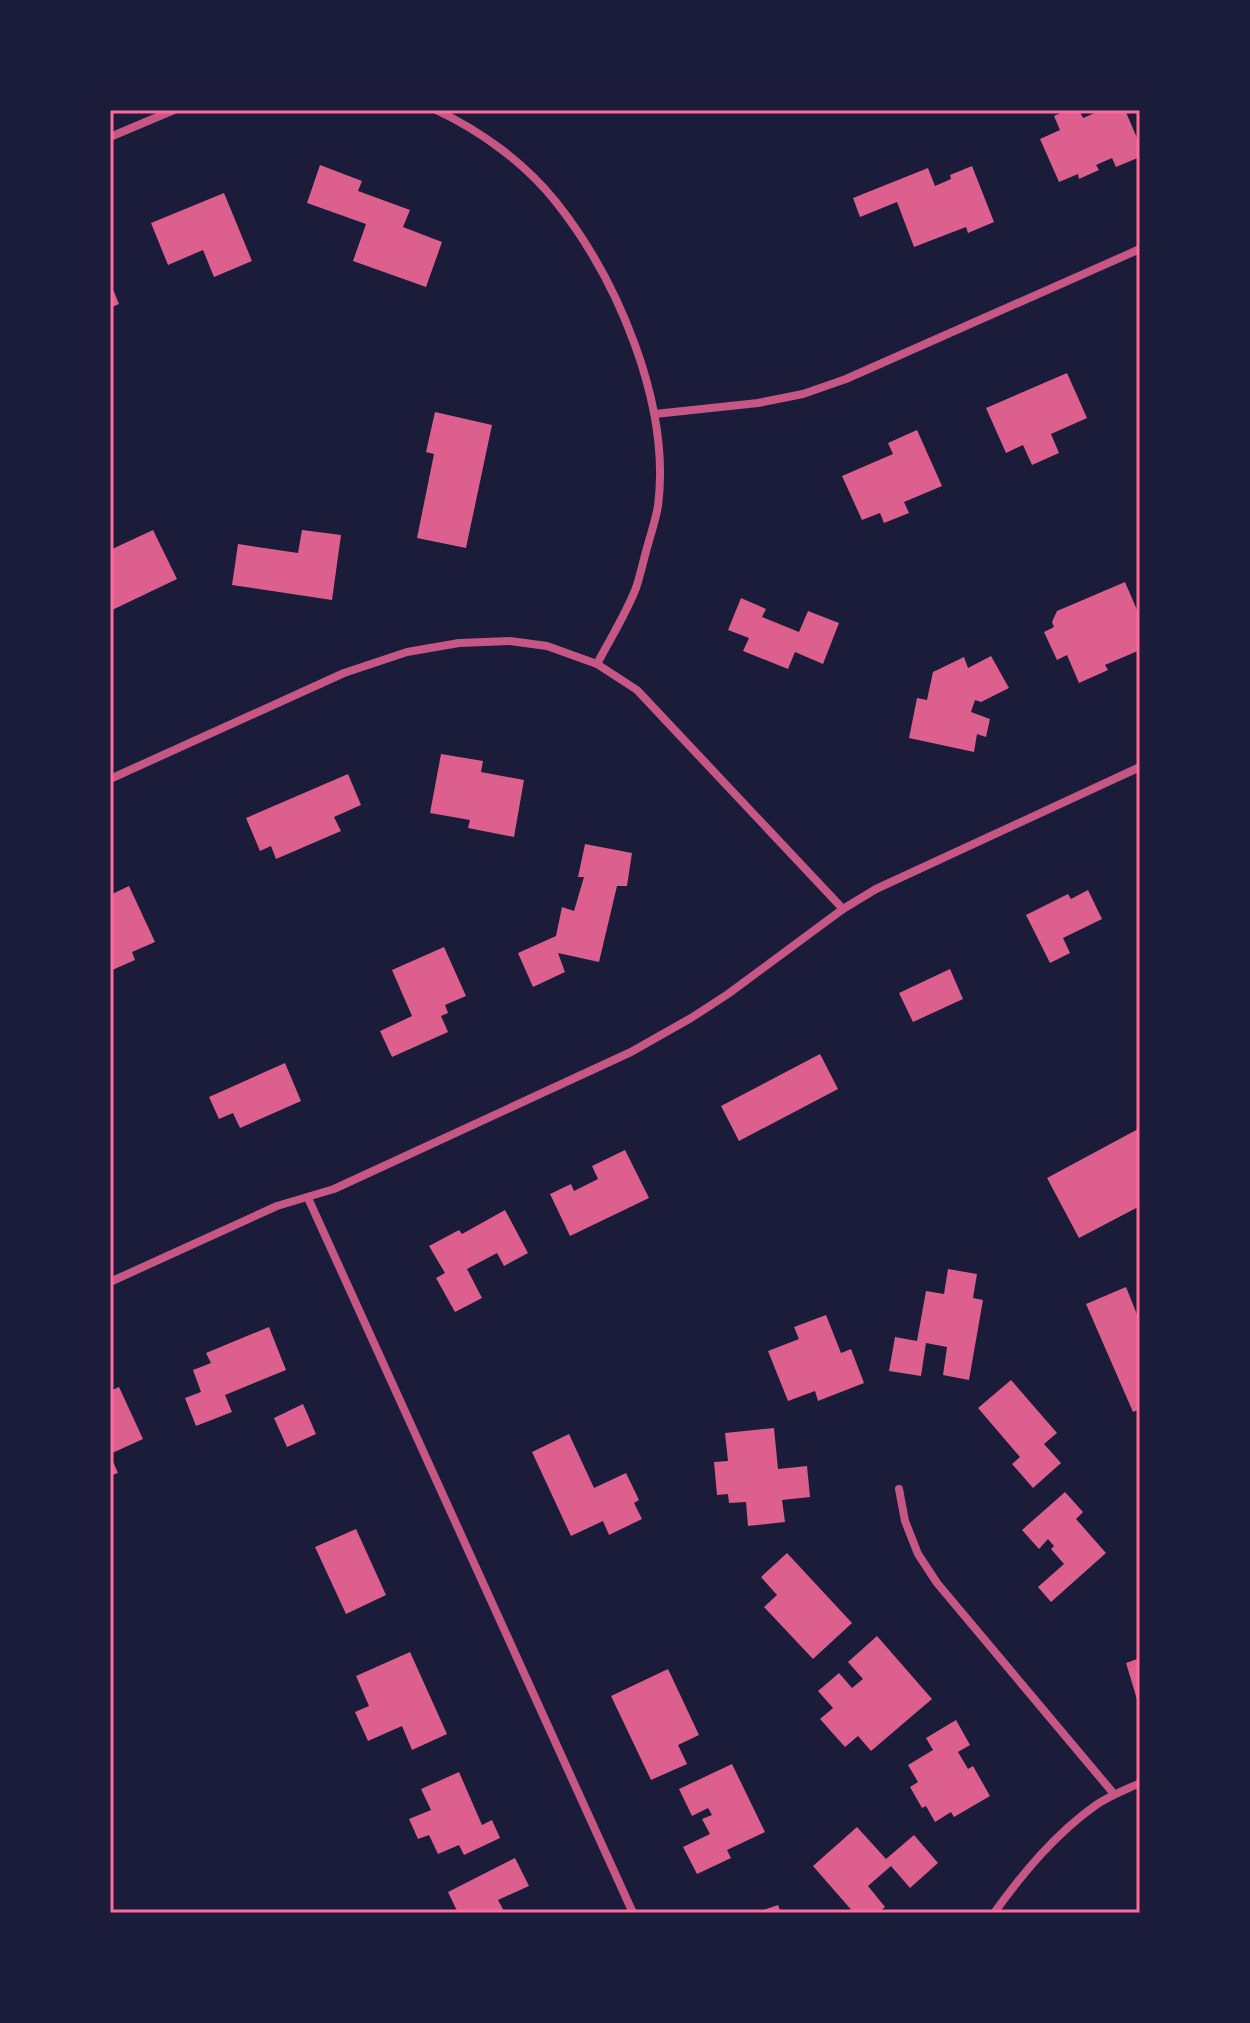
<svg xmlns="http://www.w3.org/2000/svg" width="1250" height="2023" viewBox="0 0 1250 2023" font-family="'DM Sans',sans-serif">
  <rect width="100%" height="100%" fill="#1b1b3a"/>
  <g fill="#dd5f8e">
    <path d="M1067,110H1079L1083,118L1102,110H1125L1140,145V157L1116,167L1112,158L1096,165L1099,170L1079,179L1078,174L1059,182L1040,139L1060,130L1054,116Z"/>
    <path d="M320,165L362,181L358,191L410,210L403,227L442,242L426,287L353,261L366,224L307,203Z"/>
    <path d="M972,166L994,222L968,233L966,227L914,247L897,202L860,217L853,198L928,168L935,186L951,179L950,175Z"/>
    <path d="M224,193L252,261L214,277L203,250L168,265L151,223Z"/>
    <path d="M110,282L119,304L110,308Z"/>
    <path d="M1067,373L1087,418L1051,434L1059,453L1032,465L1023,445L1006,453L986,408Z"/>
    <path d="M435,412L492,425L466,548L417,538L434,454L426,452Z"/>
    <path d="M917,430L942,486L904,502L909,513L884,523L880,513L862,520L842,476L893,454L888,443Z"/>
    <path d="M153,530L177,579L110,611V550Z"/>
    <path d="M302,530L341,535L332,600L232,585L238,544L298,553Z"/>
    <path d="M1125,582L1140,617V650L1105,665L1108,670L1079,683L1067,655L1057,660L1044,632L1054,627L1052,622L1057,611Z"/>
    <path d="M741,598L766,609L762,617L799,632L808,611L839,623L823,664L795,652L788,669L743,651L749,638L728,630Z"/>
    <path d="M991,656L1009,688L981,702L975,700L971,712L990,719L986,737L977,734L974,752L909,738L917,698L927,700L933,672L964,657L968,668Z"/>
    <path d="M441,754L483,761L481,772L524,780L514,837L468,828L470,820L430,813Z"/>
    <path d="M348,774L361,805L334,817L341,831L276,859L271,846L260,851L246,818Z"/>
    <path d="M585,844L632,853L627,886H617L599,962L558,953L565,972L533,987L518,953L556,936L562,907L574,911L584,877H578Z"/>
    <path d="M129,886L155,942L132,952L135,960L110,971V895Z"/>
    <path d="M1088,890L1102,919L1063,938L1070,953L1050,963L1026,915L1068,894L1071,899Z"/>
    <path d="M444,947L466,996L445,1005L448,1013L441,1016L448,1032L392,1057L380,1031L412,1016L392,970Z"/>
    <path d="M950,969L963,999L913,1022L899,993Z"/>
    <path d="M820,1054L838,1089L739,1141L721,1106Z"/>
    <path d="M285,1063L301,1101L240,1128L233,1113L219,1119L209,1097Z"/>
    <path d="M1140,1128V1206L1079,1238L1047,1178Z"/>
    <path d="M625,1150L649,1198L570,1236L550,1194L571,1184L574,1191L598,1179L592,1166Z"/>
    <path d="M505,1210L528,1253L504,1266L497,1253L467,1269L482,1298L455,1312L436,1278L445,1273L429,1246L459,1230L462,1234Z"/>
    <path d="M948,1269L977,1274L973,1298L983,1300L969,1380L943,1375L947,1347L926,1343L921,1376L889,1371L895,1337L917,1341L926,1291L944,1294Z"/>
    <path d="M1126,1287L1138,1317L1140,1316V1409L1133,1412L1086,1304Z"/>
    <path d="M826,1315L841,1353L851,1349L864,1383L818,1401L815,1391L788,1401L768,1351L799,1339L794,1327Z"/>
    <path d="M269,1327L286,1370L225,1395L232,1412L196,1426L185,1398L201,1392L193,1370L211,1363L206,1353Z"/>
    <path d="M1011,1380L1057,1433L1044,1444L1061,1463L1033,1488L1012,1464L1020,1457L978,1408Z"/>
    <path d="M119,1387L143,1439L110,1454V1391Z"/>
    <path d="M303,1404L316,1434L287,1447L274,1418Z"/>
    <path d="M774,1428L778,1469L807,1466L810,1497L782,1500L785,1522L748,1526L746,1502L729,1503L728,1494L717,1495L714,1462L728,1461L725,1433Z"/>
    <path d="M569,1434L594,1488L626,1473L639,1500L634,1503L642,1519L609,1535L603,1521L571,1536L532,1452Z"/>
    <path d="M110,1455L118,1473L110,1476Z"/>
    <path d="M1065,1492L1083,1512L1076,1519L1106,1553L1051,1602L1038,1587L1064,1564L1051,1549L1054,1546L1048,1539L1039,1549L1022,1530Z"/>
    <path d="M356,1529L386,1595L346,1614L315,1547Z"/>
    <path d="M787,1553L852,1623L813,1659L764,1607L777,1595L761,1577Z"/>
    <path d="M877,1636L932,1699L871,1751L858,1736L845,1747L820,1719L833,1708L818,1691L839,1673L852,1688L863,1679L848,1662Z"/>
    <path d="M410,1652L447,1734L412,1750L402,1726L368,1741L355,1712L369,1706L356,1676Z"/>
    <path d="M1140,1658V1706H1139L1126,1663Z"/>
    <path d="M668,1669L699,1735L678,1745L687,1764L651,1780L611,1696Z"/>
    <path d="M956,1720L970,1745L958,1752L968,1769L973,1766L990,1796L954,1817L951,1812L935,1822L926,1806L922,1808L910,1787L918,1782L908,1765L933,1750L926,1738Z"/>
    <path d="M732,1764L765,1832L727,1850L731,1858L697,1874L683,1847L710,1834L702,1819L712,1815L708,1808L692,1816L679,1789Z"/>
    <path d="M459,1772L482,1825L492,1820L500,1838L464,1855L459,1845L438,1854L429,1835L418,1839L409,1819L431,1810L421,1789Z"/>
    <path d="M857,1827L886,1859L914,1835L938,1863L910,1888L891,1866L868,1886L885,1907L878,1913H854L813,1866Z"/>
    <path d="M515,1858L529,1886L498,1900L505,1913H458L448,1892Z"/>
    <path d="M778,1905L781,1913H755Z"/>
  </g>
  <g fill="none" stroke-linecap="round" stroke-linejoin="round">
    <g stroke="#c65784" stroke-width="8">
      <path d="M436,110C481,131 525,163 556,202C618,280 671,405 658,506C656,518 652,530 649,541C644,557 641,573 636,588C626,614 610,639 597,664"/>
      <path d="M110,137L174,110"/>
      <path d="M655,414L758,403L803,394L846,379L1140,249"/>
      <path d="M110,779L344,673L407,652L459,643L510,641L547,646L597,664L637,690L843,909"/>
      <path d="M308,1198L633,1913"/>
      <path d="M110,1282L277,1206L334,1189L631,1052L691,1018L728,994L843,909L876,889L1140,767"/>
      <path d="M899,1489L905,1521L918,1554L937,1583L1114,1794"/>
      <path d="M994,1913C1023,1873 1055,1834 1096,1805C1109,1796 1125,1790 1140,1783"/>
    </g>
  </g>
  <rect width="1250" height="2023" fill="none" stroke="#1b1b3a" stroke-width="224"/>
  <rect x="112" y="112" width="1026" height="1799" fill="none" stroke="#ff6b9d" stroke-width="3"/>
</svg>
